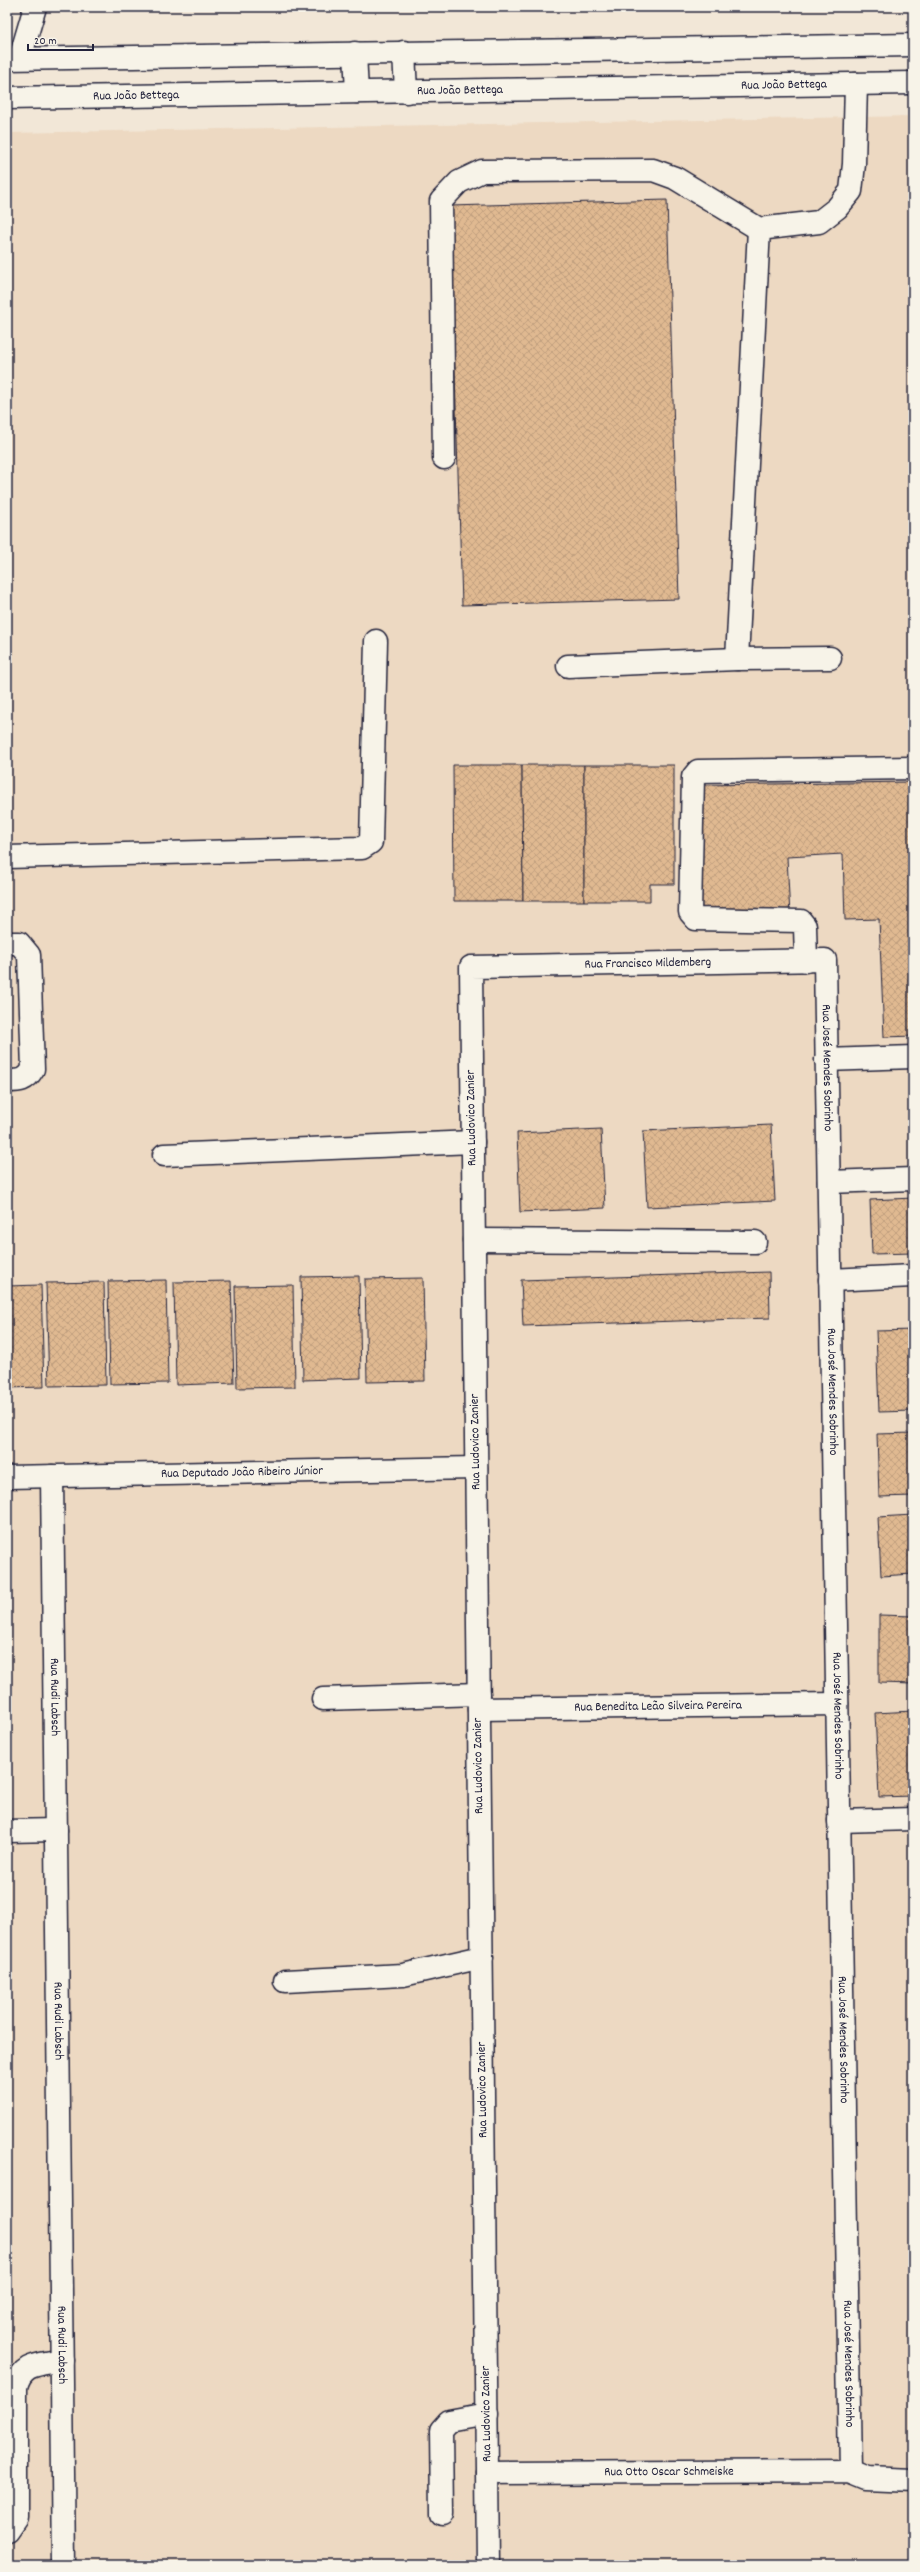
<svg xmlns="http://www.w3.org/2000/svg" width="920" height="2572" viewBox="0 0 920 2572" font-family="Dekko,sans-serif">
  <defs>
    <pattern id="building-cross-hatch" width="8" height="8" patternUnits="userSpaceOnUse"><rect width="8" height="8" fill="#e0b991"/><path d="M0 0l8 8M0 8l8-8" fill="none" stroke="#c09f7e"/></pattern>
  </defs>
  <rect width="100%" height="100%" fill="#f2e7d7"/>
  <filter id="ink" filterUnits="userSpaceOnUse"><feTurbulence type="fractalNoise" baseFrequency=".025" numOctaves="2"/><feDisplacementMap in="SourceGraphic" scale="8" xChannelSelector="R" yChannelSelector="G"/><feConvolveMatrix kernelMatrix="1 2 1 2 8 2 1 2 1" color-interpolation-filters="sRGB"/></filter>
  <g filter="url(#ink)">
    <path fill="#edd9c2" d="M913,116V2565H7V133Z"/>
    <g fill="url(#building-cross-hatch)" stroke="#22223b">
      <path d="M667,200L679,599L462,605L450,206Z"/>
      <path d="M453,765H522L523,901H454Z"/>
      <path d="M522,765H584V901H523Z"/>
      <path d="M584,765H674V884H650V901H584Z"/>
      <path d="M913,782V1036L884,1037L879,919L845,920L843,854L787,857L790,916H701V785Z"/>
      <path d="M7,987L8,1052H7Z"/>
      <path d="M771,1125L775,1201L647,1207L643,1131Z"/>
      <path d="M601,1129L605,1208L520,1212L517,1133Z"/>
      <path d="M913,1198V1253L872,1254L870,1200Z"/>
      <path d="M769,1272L770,1318L523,1326L521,1280Z"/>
      <path d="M359,1276L361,1378L303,1380L301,1277Z"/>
      <path d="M423,1278L425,1381L367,1382L365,1279Z"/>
      <path d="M166,1280L168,1383L110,1384L108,1281Z"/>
      <path d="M231,1281L234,1383L176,1385L174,1282Z"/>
      <path d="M104,1282L106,1385L49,1386L46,1283Z"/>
      <path d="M41,1285L44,1387L7,1388V1286Z"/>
      <path d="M293,1285L295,1387L237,1388L235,1286Z"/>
      <path d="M913,1330V1411L879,1412L876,1331Z"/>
      <path d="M913,1433V1496L879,1497L877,1434Z"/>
      <path d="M913,1515V1574L881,1576L878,1517Z"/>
      <path d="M879,1615L913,1616V1684L879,1683Z"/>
      <path d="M913,1711V1796L879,1797L875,1713Z"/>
    </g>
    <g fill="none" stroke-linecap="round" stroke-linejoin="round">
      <defs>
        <g id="minor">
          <path d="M20,58L35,7"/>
          <path d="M444,458L441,201L459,182L482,171L653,170L675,178L759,229"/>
          <path d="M830,658L737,659L759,229L819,222L837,208L851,191L854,164L856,84"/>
          <path d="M568,666L737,659"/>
          <path d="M7,857L362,848L371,842L376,641"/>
          <path d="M7,943H19L29,955L33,1069C26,1081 20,1081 7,1081"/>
          <path d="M806,961L805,926L801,921L696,919L690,912L693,777L698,771L913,768"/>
          <path d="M826,1060L913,1057"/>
          <path d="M164,1155L473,1142"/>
          <path d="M829,1182L913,1179"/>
          <path d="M474,1240L755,1242"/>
          <path d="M830,1280L913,1276"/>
          <path id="s1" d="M52,1476L64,2565"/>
          <path id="s2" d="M7,1477L476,1468"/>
          <path d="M323,1699L479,1694"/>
          <path id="s3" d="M479,1709L837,1704"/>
          <path d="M839,1821L913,1819"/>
          <path d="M7,1831L56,1830"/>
          <path d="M285,1981L403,1975L482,1957"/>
          <path id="s4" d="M487,2473L850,2471L867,2478L913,2480"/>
          <path d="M442,2514L441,2430L449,2421L487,2414"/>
          <path d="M7,2531L16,2518V2387C22,2362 40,2365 62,2360"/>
          <path id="s5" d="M488,2565L471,967L825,960L850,2471"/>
        </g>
        <g id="major">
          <path d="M404,52L406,92"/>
          <path d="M355,53L357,92"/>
          <path d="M7,59L913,45"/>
          <path id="s6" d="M7,98L913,83"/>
        </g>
      </defs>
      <use href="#minor" stroke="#22223b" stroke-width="25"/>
      <use href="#major" stroke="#22223b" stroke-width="25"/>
      <use href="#minor" stroke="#f7f3e8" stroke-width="22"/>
      <use href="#major" stroke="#f7f3e8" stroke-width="22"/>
    </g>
  </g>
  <g text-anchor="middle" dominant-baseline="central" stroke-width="3" stroke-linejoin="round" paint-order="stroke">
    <g font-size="13" fill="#22223b" stroke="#f7f3e8">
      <text stroke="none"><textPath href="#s6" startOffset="777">Rua João Bettega</textPath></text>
      <text stroke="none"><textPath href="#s6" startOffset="453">Rua João Bettega</textPath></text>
      <text stroke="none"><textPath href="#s6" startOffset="129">Rua João Bettega</textPath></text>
      <text stroke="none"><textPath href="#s5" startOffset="1775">Rua Francisco Mildemberg</textPath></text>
      <text stroke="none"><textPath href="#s5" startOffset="2060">Rua José Mendes Sobrinho</textPath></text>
      <text transform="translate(472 1118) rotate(-91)">Rua Ludovico Zanier</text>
      <text stroke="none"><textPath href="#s5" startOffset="2384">Rua José Mendes Sobrinho</textPath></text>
      <text transform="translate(476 1442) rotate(-91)">Rua Ludovico Zanier</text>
      <text stroke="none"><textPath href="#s2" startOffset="235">Rua Deputado João Ribeiro Júnior</textPath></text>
      <text stroke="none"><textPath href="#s1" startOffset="221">Rua Rudi Labsch</textPath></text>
      <text stroke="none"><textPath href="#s3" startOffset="179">Rua Benedita Leão Silveira Pereira</textPath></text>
      <text stroke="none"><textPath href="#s5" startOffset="2708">Rua José Mendes Sobrinho</textPath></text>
      <text transform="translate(479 1766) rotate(-91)">Rua Ludovico Zanier</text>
      <text stroke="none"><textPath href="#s1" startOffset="545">Rua Rudi Labsch</textPath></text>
      <text stroke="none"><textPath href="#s5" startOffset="3032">Rua José Mendes Sobrinho</textPath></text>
      <text transform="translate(483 2090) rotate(-91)">Rua Ludovico Zanier</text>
      <text stroke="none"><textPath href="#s1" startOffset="869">Rua Rudi Labsch</textPath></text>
      <text stroke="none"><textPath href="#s5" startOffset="3356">Rua José Mendes Sobrinho</textPath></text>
      <text transform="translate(487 2414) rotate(-91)">Rua Ludovico Zanier</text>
      <text stroke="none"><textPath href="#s4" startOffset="182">Rua Otto Oscar Schmeiske</textPath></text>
    </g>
  </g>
  <rect width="920" height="2572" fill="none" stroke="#f7f3e8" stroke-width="24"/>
  <rect x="12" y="12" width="896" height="2548" fill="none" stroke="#22223b" stroke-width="1.5" filter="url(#ink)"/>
  <path d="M28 44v6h65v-6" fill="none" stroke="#22223b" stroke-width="2"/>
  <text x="34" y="44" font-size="12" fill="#22223b" stroke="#f7f3e8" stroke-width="3" paint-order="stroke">20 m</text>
</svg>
